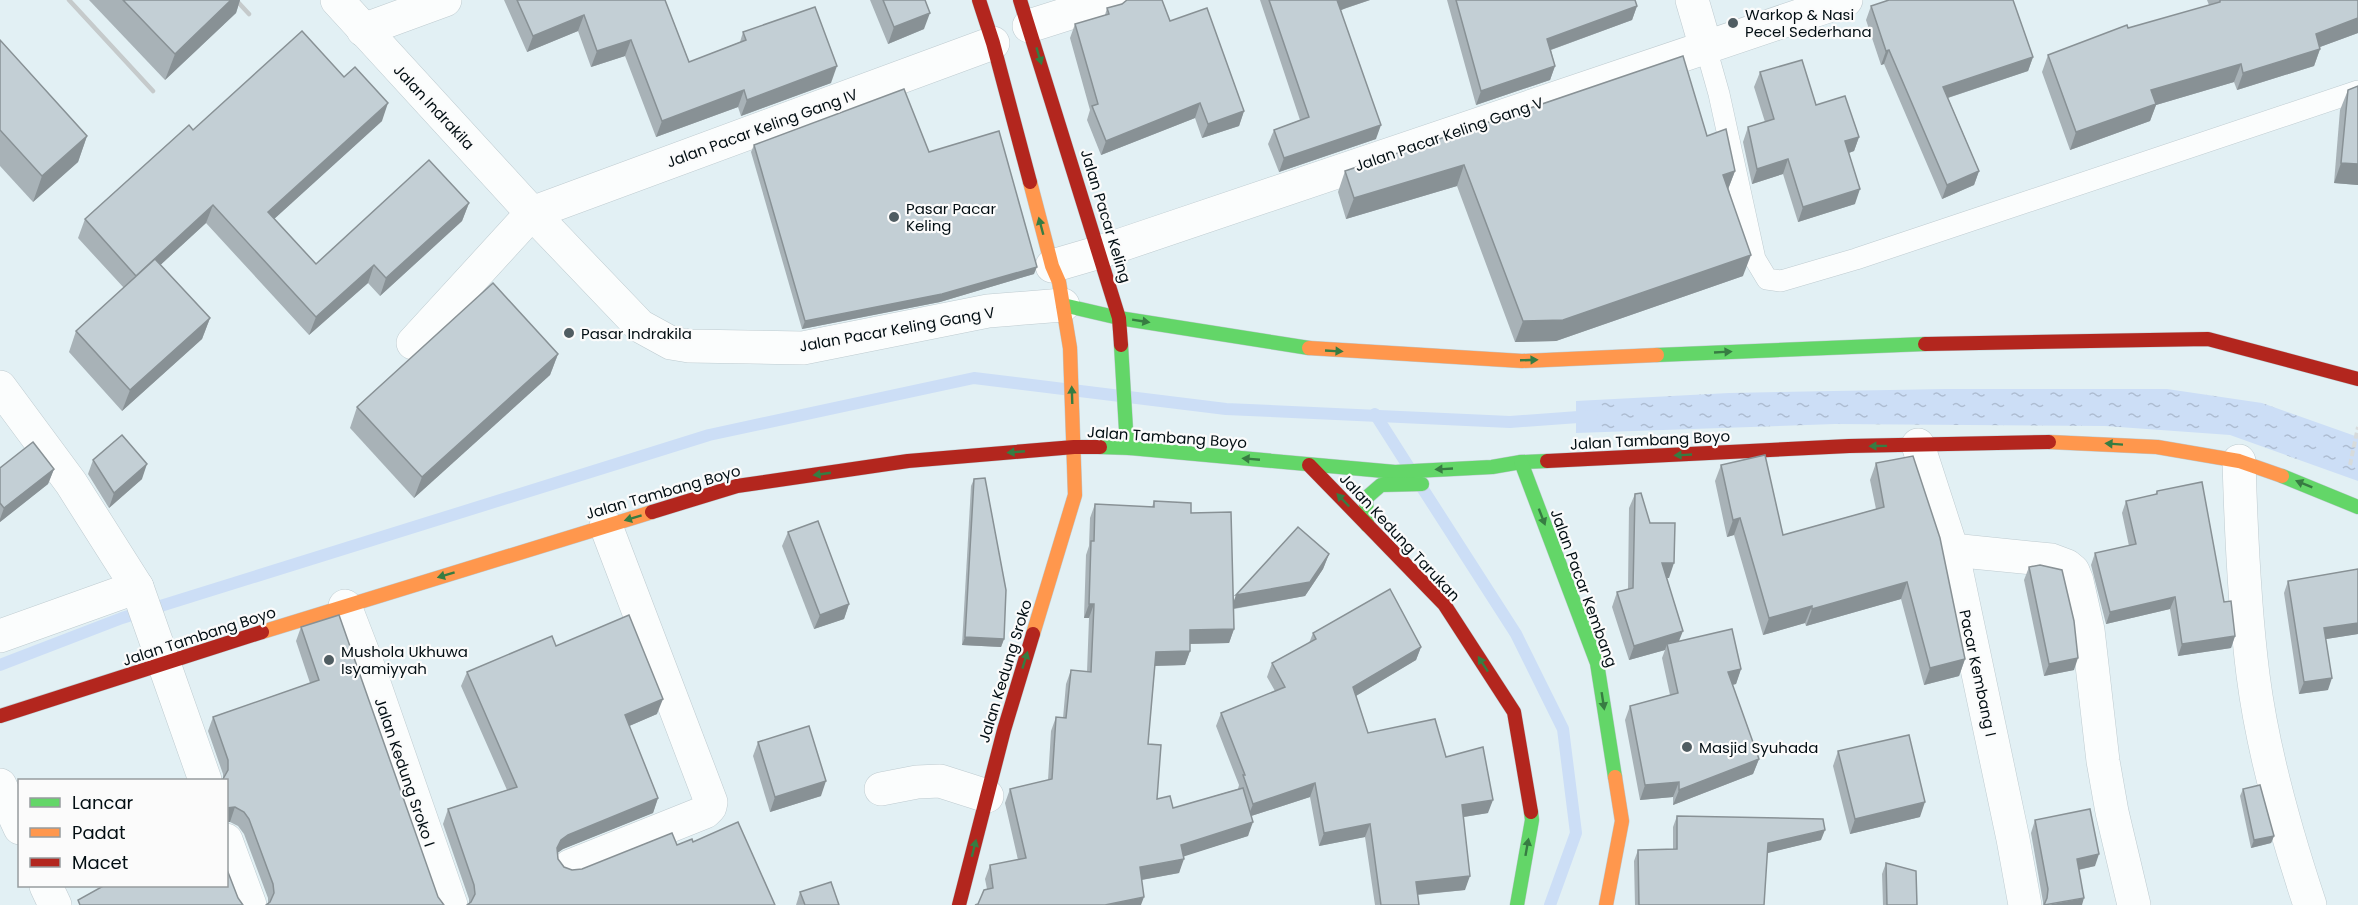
<svg xmlns="http://www.w3.org/2000/svg" width="2358" height="905" viewBox="0 0 2358 905" font-family="Poppins,sans-serif">
  <defs>
    <pattern id="water-ripples" width="26" height="14" patternUnits="userSpaceOnUse" patternTransform="scale(1.5)"><rect width="26" height="14" fill="#ccdef6"/><path d="M2 4q2-2 4 0t4 0M15 11q2-2 4 0t4 0" fill="none" stroke="#aebdd2"/></pattern>
  </defs>
  <rect width="100%" height="100%" fill="#e2f0f4"/>
  <path fill="url(#water-ripples)" d="M1945,389H2167L2262,403L2358,437V481L2230,435L2105,426L1835,424L1576,433V401L1729,393Z"/>
  <g fill="none" stroke-linecap="round" stroke-linejoin="round">
    <g stroke="#ccdef6" stroke-width="12">
      <path d="M1375,414L1410,469"/>
      <path d="M1421,486L1516,634L1563,729L1576,833L1550,905"/>
      <path d="M0,665L122,618L709,435L974,378L1226,409L1510,422L1592,416"/>
    </g>
    <defs>
      <path id="lane" d="M1706,48L1719,94L1755,259L1767,279L1781,281L1856,259L2358,91"/>
      <g id="street">
        <path d="M337,0L532,213L640,326L671,343L689,346L803,348L988,311L1063,305"/>
        <path d="M1692,0L1706,48"/>
        <path d="M1029,26L1111,0"/>
        <path d="M363,30L445,0"/>
        <path d="M1052,266L1100,252L1846,0"/>
        <path d="M413,343L532,213L993,43"/>
        <path d="M0,387L71,483L137,587L205,780"/>
        <path d="M1918,445L1952,550L2013,839L2025,905"/>
        <path d="M2239,461C2241,532 2244,603 2253,675C2263,753 2285,830 2310,905"/>
        <path d="M1952,550L2051,560L2067,566L2073,571L2077,581L2088,630L2103,761L2112,812L2134,905"/>
        <path d="M345,606L367,663L451,905"/>
        <path d="M0,636L137,587"/>
        <path d="M0,785L20,828"/>
        <path d="M881,789L917,782L940,781L987,796"/>
        <path d="M226,840L250,905"/>
        <path d="M570,866L705,812L710,807L711,802L606,526"/>
        <path d="M46,886L55,905"/>
      </g>
      <g id="fast">
        <path d="M1063,305L1119,318L1309,348"/>
        <path d="M1121,345L1126,430L1130,448"/>
        <path d="M1657,355L1925,344"/>
        <path d="M1100,447L1130,448L1395,472L1492,467L1521,462L1547,461"/>
        <path d="M1521,462L1597,663L1615,777"/>
        <path d="M2282,476L2358,507"/>
        <path d="M1367,525L1366,498L1381,485L1422,484"/>
        <path d="M1517,905L1532,820L1531,812"/>
      </g>
      <g id="slow">
        <path d="M1030,182L1052,266L1059,282L1070,348L1075,495L1033,634"/>
        <path d="M1309,348L1522,361L1657,355"/>
        <path d="M2049,442L2157,447L2239,461L2282,476"/>
        <path d="M262,632L652,512"/>
        <path d="M1606,905L1622,821L1615,777"/>
      </g>
      <g id="jam">
        <path d="M979,0L993,43L1030,182"/>
        <path d="M1020,0L1119,318L1121,345"/>
        <path d="M1925,344L2208,339L2358,379"/>
        <path d="M1547,461L1849,446L2049,442"/>
        <path d="M1309,465L1444,604L1514,712L1531,812"/>
        <path d="M652,512L737,486L908,461L1074,447H1100"/>
        <path d="M0,716L262,632"/>
        <path d="M959,905L1004,730L1033,634"/>
      </g>
    </defs>
    <use href="#lane" stroke="#becbd0" stroke-width="22"/>
    <use href="#street" stroke="#becbd0" stroke-width="34"/>
    <use href="#fast" stroke="#becbd0" stroke-width="15"/>
    <use href="#slow" stroke="#becbd0" stroke-width="15"/>
    <use href="#jam" stroke="#becbd0" stroke-width="15"/>
    <path stroke="#d7dbdc" stroke-width="4" stroke-dasharray="6 3" stroke-linecap="butt" d="M2350,465L2358,427"/>
    <use href="#lane" stroke="#fbfdfd" stroke-width="21"/>
    <use href="#street" stroke="#fbfdfd" stroke-width="33"/>
    <use href="#fast" stroke="#63d668" stroke-width="14"/>
    <use href="#slow" stroke="#ff974d" stroke-width="14"/>
    <use href="#jam" stroke="#b3261e" stroke-width="14"/>
    <g stroke="#c5cacb" stroke-width="4.5">
      <path d="M69,0L153,91"/>
      <path d="M236,0L249,14"/>
    </g>
  </g>
  <g fill="#a8b2b7">
    <path d="M89,0H240L236,13L165,80Z"/>
    <path d="M504,0H665L689,62L740,42L743,32L831,83L741,116L738,107L656,137L625,56L591,67L578,31L527,52Z"/>
    <path d="M870,0H925L924,29L888,44Z"/>
    <path d="M1260,0H1370L1341,10L1376,139L1279,172L1268,144L1274,130L1300,120Z"/>
    <path d="M1447,0H1635L1637,6L1632,20L1551,50L1555,66L1550,80L1476,105Z"/>
    <path d="M2207,0H2358V33L2320,47V49L2314,66L2237,90L2234,82L2156,105L2150,121L2070,150L2042,72L2048,55L2209,5Z"/>
    <path d="M1122,4L1170,21L1244,111L1239,126L1202,138L1195,118L1101,155L1087,120L1090,110L1070,38L1075,24L1105,15L1107,8Z"/>
    <path d="M1871,6L2033,57L2028,71L1948,98L1979,171L1974,185L1942,199L1884,64L1881,65L1866,20Z"/>
    <path d="M0,40L87,136L78,162L33,202L0,166Z"/>
    <path d="M1760,72L1816,105L1859,137L1854,151L1849,153L1855,204L1798,222L1783,174L1752,184L1743,142L1748,127L1765,122L1754,87Z"/>
    <path d="M2358,86V185L2334,183L2340,110L2348,90Z"/>
    <path d="M382,121L274,219L316,264L469,203L462,221L380,296L368,283L309,335L206,223L160,265L210,318L202,339L122,411L69,352L76,331L124,288L78,238L85,219L193,130Z"/>
    <path d="M1707,136L1735,171L1728,189L1743,276L1556,341L1515,342L1457,186L1346,219L1338,192L1345,171Z"/>
    <path d="M754,145L929,152L1034,274L940,302L802,329L751,152Z"/>
    <path d="M558,354L550,375L414,498L350,428L357,407Z"/>
    <path d="M93,460L142,479L109,508L88,474Z"/>
    <path d="M1876,463L1965,659L1959,676L1924,685L1901,599L1806,626L1805,623L1763,635L1734,535L1727,537L1715,481L1721,465L1783,535L1876,509L1870,480Z"/>
    <path d="M0,468L54,469L48,484L0,522Z"/>
    <path d="M974,479L1004,639L1001,647L962,645L971,486Z"/>
    <path d="M2157,491L2224,602L2235,636L2231,648L2178,656L2170,609L2106,624L2091,565L2095,553L2129,546L2122,513L2126,501L2155,495Z"/>
    <path d="M1635,494L1650,523L1669,578H1667L1679,641L1741,669L1736,684L1732,685L1759,759L1753,774L1673,805V797L1640,800L1625,720L1630,706L1670,695L1662,658L1665,650L1629,660L1612,607L1617,592L1628,589L1629,508Z"/>
    <path d="M1154,501L1191,513L1234,602L1236,595L1329,554L1323,569L1305,596L1234,609V629L1229,643L1190,644V651L1185,665L1155,666L1148,744L1157,799L1173,808L1238,789L1239,785L1216,726L1221,713L1275,691L1267,677L1272,663L1309,643L1313,633L1421,647L1416,660L1356,696L1368,733L1446,757L1488,813L1464,817L1465,890L1418,895L1419,905H1375L1365,837L1319,846L1310,797L1251,816L1248,836L1183,856L1179,873L1142,880L978,904L987,889L985,879L990,865L1018,860L1005,803L1010,789L1048,780L1051,731L1056,717L1063,718L1066,684L1071,670L1087,672L1089,618H1084L1086,555L1089,546L1090,518L1095,504L1152,507Z"/>
    <path d="M788,532L849,604L844,619L814,629L782,546Z"/>
    <path d="M2029,567L2074,670L2044,676L2024,580Z"/>
    <path d="M2358,569V634L2326,639L2328,690L2299,694L2284,593L2288,581Z"/>
    <path d="M301,627L438,897L268,903V898L244,834L238,826L230,822H226V780H223V774L208,731L213,717L310,683L296,641Z"/>
    <path d="M556,646L657,714L629,726L658,798L653,813L563,849L557,853L558,859L564,867L572,870L582,869L693,842L469,904V899L443,824L448,809L507,790L461,686L467,672Z"/>
    <path d="M758,742L821,796L770,812L753,756Z"/>
    <path d="M1838,751L1920,817L1850,834L1833,766Z"/>
    <path d="M2243,789L2274,836L2271,843L2251,848L2240,796Z"/>
    <path d="M1677,816L1821,840L1767,853L1764,905H1635L1634,861L1638,850L1673,849V827Z"/>
    <path d="M2035,820L2095,866L2079,870L2043,905V902L2031,833Z"/>
    <path d="M1886,863L1917,905H1883L1882,874Z"/>
    <path d="M800,892L839,905H796Z"/>
  </g>
  <g fill="#889195">
    <path d="M231,0H240L236,13L165,80L175,54Z"/>
    <path d="M1337,0H1370L1346,8L1332,14Z"/>
    <path d="M1637,6L1632,20L1542,53L1547,39Z"/>
    <path d="M930,13L924,29L888,44L894,27Z"/>
    <path d="M584,15L578,31L527,52L533,36Z"/>
    <path d="M2358,18V33L2309,51L2316,34Z"/>
    <path d="M631,40L625,56L591,67L597,51Z"/>
    <path d="M2320,49L2314,66L2237,90L2243,73Z"/>
    <path d="M1889,50L1884,64L1881,65L1886,51Z"/>
    <path d="M2033,57L2028,71L1938,101L1943,87Z"/>
    <path d="M2241,64L2234,82L2156,105L2150,121L2070,150L2076,132L2151,90Z"/>
    <path d="M837,66L831,83L741,116L747,100Z"/>
    <path d="M1555,66L1550,80L1476,105L1481,91Z"/>
    <path d="M744,90L738,107L656,137L662,121Z"/>
    <path d="M388,103L382,121L262,230L268,212Z"/>
    <path d="M1200,103L1195,118L1101,155L1106,141Z"/>
    <path d="M1244,111L1239,126L1202,138L1208,124Z"/>
    <path d="M1381,125L1376,139L1279,172L1284,158Z"/>
    <path d="M87,136L78,162L33,202L42,176Z"/>
    <path d="M1859,137L1854,151L1840,156L1845,141Z"/>
    <path d="M1788,159L1783,174L1752,184L1757,169Z"/>
    <path d="M2341,163L2358,164V185L2334,183Z"/>
    <path d="M1464,165L1457,186L1346,219L1354,198Z"/>
    <path d="M1735,171L1727,192L1723,175Z"/>
    <path d="M1979,171L1974,185L1942,199L1947,185Z"/>
    <path d="M1860,189L1855,204L1798,222L1803,207Z"/>
    <path d="M469,203L462,221L380,296L386,278Z"/>
    <path d="M213,205L206,223L129,294L136,276Z"/>
    <path d="M1751,255L1743,276L1556,341L1515,342L1523,321Z"/>
    <path d="M374,265L368,283L309,335L316,317Z"/>
    <path d="M1037,267L1034,274L940,302L802,329L805,321Z"/>
    <path d="M210,318L202,339L122,411L130,390Z"/>
    <path d="M558,354L550,375L414,498L422,477Z"/>
    <path d="M147,464L142,479L109,508L114,493Z"/>
    <path d="M54,469L48,484L0,522V519L4,508Z"/>
    <path d="M1740,518L1734,535L1727,537L1733,520Z"/>
    <path d="M1329,554L1323,569L1305,596L1231,609L1236,595Z"/>
    <path d="M1662,563H1674L1669,578H1657Z"/>
    <path d="M1907,582L1901,599L1806,626L1812,609Z"/>
    <path d="M2175,597L2170,609L2106,624L2110,612Z"/>
    <path d="M849,604L844,619L814,629L820,615Z"/>
    <path d="M1089,604H1094L1089,618H1084Z"/>
    <path d="M1812,606L1805,623L1763,635L1769,618Z"/>
    <path d="M2358,623V634L2320,640L2324,628Z"/>
    <path d="M1234,629L1229,643L1185,644L1190,630Z"/>
    <path d="M1683,631L1677,646L1667,644L1665,650L1629,660L1634,646Z"/>
    <path d="M2235,636L2231,648L2178,656L2182,644Z"/>
    <path d="M965,637L1004,639L1001,647L962,645Z"/>
    <path d="M1421,647L1416,660L1349,700L1353,687Z"/>
    <path d="M1190,651L1185,665L1151,666L1156,652Z"/>
    <path d="M2078,658L2074,670L2044,676L2049,664Z"/>
    <path d="M1965,659L1959,676L1924,685L1930,668Z"/>
    <path d="M1741,669L1736,684L1722,687L1728,672Z"/>
    <path d="M2332,678L2328,690L2299,694L2304,682Z"/>
    <path d="M663,699L657,714L620,730L625,715Z"/>
    <path d="M1759,759L1753,774L1673,805L1679,790Z"/>
    <path d="M826,781L821,796L770,812L775,797Z"/>
    <path d="M1679,782L1673,797L1640,800L1645,785Z"/>
    <path d="M1315,783L1310,797L1248,817L1253,804Z"/>
    <path d="M658,798L653,813L563,849L556,854L557,848L561,840L568,835Z"/>
    <path d="M1493,800L1488,813L1457,818L1462,805Z"/>
    <path d="M1925,802L1920,817L1850,834L1855,819Z"/>
    <path d="M235,807L230,822H226V808Z"/>
    <path d="M1253,822L1248,836L1176,859L1181,845Z"/>
    <path d="M1370,824L1365,837L1319,846L1324,833Z"/>
    <path d="M1825,830L1821,840L1764,854L1768,843Z"/>
    <path d="M2274,836L2271,843L2251,848L2254,840Z"/>
    <path d="M2099,854L2095,866L2072,871L2077,859Z"/>
    <path d="M1184,859L1179,873L1135,881L1140,867Z"/>
    <path d="M1470,876L1465,890L1412,895L1416,882Z"/>
    <path d="M1144,897L1141,905H1105Z"/>
    <path d="M2084,898L2082,905H2047Z"/>
  </g>
  <g fill="#c3cfd5" stroke="#889195" stroke-width="1.5">
    <path d="M123,0H231L175,54Z"/>
    <path d="M517,0H665L689,62L746,40L743,32L815,7L837,66L747,100L744,90L662,121L631,40L597,51L584,15L533,36Z"/>
    <path d="M883,0H925L930,13L894,27Z"/>
    <path d="M1127,0H1162L1170,21L1207,8L1244,111L1208,124L1200,103L1106,141L1092,106L1098,104L1075,24L1109,14L1107,8L1122,4Z"/>
    <path d="M1269,0H1337L1381,125L1284,158L1274,130L1309,117Z"/>
    <path d="M1456,0H1635L1637,6L1547,39L1555,66L1481,91Z"/>
    <path d="M1889,0H2013L2033,57L1943,87L1979,171L1947,185L1889,50L1886,51L1871,6Z"/>
    <path d="M2220,0H2358V18L2316,34L2320,49L2243,73L2241,64L2151,90L2156,104L2076,132L2048,55L2127,25L2128,28L2220,2Z"/>
    <path d="M302,31L344,77L355,67L388,103L268,212L316,264L429,160L469,203L386,278L374,265L316,317L213,205L136,276L85,219L189,125L193,130Z"/>
    <path d="M0,40L87,136L42,176L0,130Z"/>
    <path d="M1683,56L1707,136L1726,129L1735,171L1723,175L1751,255L1563,320L1523,321L1464,165L1354,198L1345,171Z"/>
    <path d="M1802,60L1816,105L1845,96L1859,137L1845,141L1860,189L1803,207L1788,159L1757,169L1748,127L1774,119L1760,72Z"/>
    <path d="M2358,86V164L2341,163L2348,90Z"/>
    <path d="M904,89L929,152L999,131L1037,267L942,294L805,321L754,145Z"/>
    <path d="M155,259L210,318L130,390L76,331Z"/>
    <path d="M493,283L558,354L422,477L357,407Z"/>
    <path d="M122,435L147,464L114,493L93,460Z"/>
    <path d="M33,442L54,469L4,508L0,503V468Z"/>
    <path d="M1765,455L1783,535L1884,507L1876,463L1913,456L1940,538L1965,659L1930,668L1907,582L1812,609V606L1769,618L1740,518L1733,520L1721,465Z"/>
    <path d="M985,478L1006,590L1004,639L965,637L974,479Z"/>
    <path d="M2202,482L2224,602L2231,601L2235,636L2182,644L2175,597L2110,612L2095,553L2136,544L2126,501L2157,494V491Z"/>
    <path d="M1641,493L1650,523H1675L1674,563H1662L1683,631L1634,646L1617,592L1633,588L1635,494Z"/>
    <path d="M1154,501L1191,503V513L1231,512L1234,629L1190,630V651L1156,652L1148,744L1161,745L1157,799L1170,796L1173,808L1243,788L1253,822L1181,845L1184,859L1140,867L1144,897L1105,905H975L978,904L984,890L993,888L990,865L1026,858L1010,789L1052,779L1056,717L1066,718L1071,670L1091,672L1094,604H1089L1091,541H1094L1095,504L1154,507Z"/>
    <path d="M818,521L849,604L820,615L788,532Z"/>
    <path d="M1298,527L1329,554L1310,582L1236,595Z"/>
    <path d="M2040,565L2062,570L2074,621L2078,658L2049,664L2029,567Z"/>
    <path d="M2358,569V623L2324,628L2332,678L2304,682L2288,581Z"/>
    <path d="M1390,589L1421,647L1353,687L1368,733L1435,719L1446,757L1483,747L1493,800L1462,805L1470,876L1416,882L1419,905H1381L1370,824L1324,833L1315,783L1253,804L1243,775H1245L1221,713L1285,687L1272,663L1316,639L1313,633Z"/>
    <path d="M339,615L438,897L444,905H266L270,902L274,893L273,884L249,819L244,812L235,807L226,808V791L227,790L226,780H224L223,779L228,770V760L213,717L319,680L301,627Z"/>
    <path d="M629,615L663,699L625,715L658,798L568,835L561,840L557,848L558,859L564,867L572,870L582,869L672,833L677,845L692,839L693,842L738,822L775,905H467L471,902L475,894L474,885L448,809L517,787L467,672L552,636L556,646Z"/>
    <path d="M1732,629L1741,669L1728,672L1759,759L1679,790V782L1645,785L1630,706L1678,693L1667,644Z"/>
    <path d="M809,726L826,781L775,797L758,742Z"/>
    <path d="M1909,735L1925,802L1855,819L1838,751Z"/>
    <path d="M2260,785L2274,836L2254,840L2243,789Z"/>
    <path d="M2090,809L2099,854L2077,859L2084,898L2044,905L2047,898L2048,889L2035,820Z"/>
    <path d="M1677,816L1823,819L1825,830L1768,843L1764,905H1639L1638,850L1677,849Z"/>
    <path d="M1886,863L1916,871L1917,905H1887Z"/>
    <path d="M226,867L238,898L243,905H80L78,900L105,885H226Z"/>
    <path d="M831,882L839,905H805L800,892Z"/>
  </g>
  <defs><path id="oneway-solid" d="M-6-.8H1V-3.2L6.5 0L1 3.2V.8H-6Z" transform="scale(1.5)"/></defs>
  <g fill="#377c42">
    <use href="#oneway-solid" transform="translate(1039 56) rotate(73)"/>
    <use href="#oneway-solid" transform="translate(1041 226) rotate(-105)"/>
    <use href="#oneway-solid" transform="translate(1141 321) rotate(9)"/>
    <use href="#oneway-solid" transform="translate(1334 351) rotate(3)"/>
    <use href="#oneway-solid" transform="translate(1723 352) rotate(-3)"/>
    <use href="#oneway-solid" transform="translate(1529 360) rotate(-2)"/>
    <use href="#oneway-solid" transform="translate(1072 395) rotate(-92)"/>
    <use href="#oneway-solid" transform="translate(2114 444) rotate(-176)"/>
    <use href="#oneway-solid" transform="translate(1878 446) rotate(179)"/>
    <use href="#oneway-solid" transform="translate(1016 452) rotate(175)"/>
    <use href="#oneway-solid" transform="translate(1683 455) rotate(177)"/>
    <use href="#oneway-solid" transform="translate(1251 459) rotate(-175)"/>
    <use href="#oneway-solid" transform="translate(1444 469) rotate(177)"/>
    <use href="#oneway-solid" transform="translate(822 474) rotate(172)"/>
    <use href="#oneway-solid" transform="translate(2304 484) rotate(-158)"/>
    <use href="#oneway-solid" transform="translate(1343 500) rotate(-134)"/>
    <use href="#oneway-solid" transform="translate(1542 517) rotate(69)"/>
    <use href="#oneway-solid" transform="translate(633 518) rotate(163)"/>
    <use href="#oneway-solid" transform="translate(446 575) rotate(163)"/>
    <use href="#oneway-solid" transform="translate(1025 660) rotate(-73)"/>
    <use href="#oneway-solid" transform="translate(1483 664) rotate(-123)"/>
    <use href="#oneway-solid" transform="translate(1603 701) rotate(81)"/>
    <use href="#oneway-solid" transform="translate(1527 847) rotate(-80)"/>
    <use href="#oneway-solid" transform="translate(974 848) rotate(-76)"/>
  </g>
  <g fill="#505d62" stroke="#fbfbfb" stroke-width="2">
    <circle cx="1733" cy="23" r="6"/>
    <circle cx="894" cy="217" r="6"/>
    <circle cx="569" cy="333" r="6"/>
    <circle cx="329" cy="660" r="6"/>
    <circle cx="1687" cy="747" r="6"/>
  </g>
  <g text-anchor="middle" dominant-baseline="central" stroke-width="4.5" stroke-linejoin="round" paint-order="stroke">
    <g font-size="15" fill="#020e13" stroke="#fbfbfb" text-anchor="start">
      <text x="1745" y="14">Warkop &amp; Nasi<tspan x="1745" dy="17">Pecel Sederhana</tspan></text>
      <text x="906" y="208">Pasar Pacar<tspan x="906" dy="17">Keling</tspan></text>
      <text x="581" y="333">Pasar Indrakila</text>
      <text x="341" y="651">Mushola Ukhuwa<tspan x="341" dy="17">Isyamiyyah</tspan></text>
      <text x="1699" y="747">Masjid Syuhada</text>
    </g>
    <g font-size="15" fill="#020e13" stroke="#fbfbfb">
      <text transform="translate(434 107) rotate(47)">Jalan Indrakila</text>
      <text transform="translate(762 128) rotate(-20)">Jalan Pacar Keling Gang IV</text>
      <text transform="translate(1449 134) rotate(-19)">Jalan Pacar Keling Gang V</text>
      <text transform="translate(1106 216) rotate(73)">Jalan Pacar Keling</text>
      <text transform="translate(897 329) rotate(-10)">Jalan Pacar Keling Gang V</text>
      <text transform="translate(1167 437) rotate(4)">Jalan Tambang Boyo</text>
      <text transform="translate(1650 440) rotate(-3)">Jalan Tambang Boyo</text>
      <text transform="translate(663 492) rotate(-16)">Jalan Tambang Boyo</text>
      <text transform="translate(1400 537) rotate(47)">Jalan Kedung Tarukan</text>
      <text transform="translate(1584 588) rotate(70)">Jalan Pacar Kembang</text>
      <text transform="translate(199 636) rotate(-18)">Jalan Tambang Boyo</text>
      <text transform="translate(1005 671) rotate(-73)">Jalan Kedung Sroko</text>
      <text transform="translate(1978 673) rotate(78)">Pacar Kembang I</text>
      <text transform="translate(405 772) rotate(71)">Jalan Kedung Sroko I</text>
    </g>
  </g>
  <rect x="18" y="779" width="210" height="108" fill="#fbfbfb" stroke="#979c9e" stroke-width="1.5"/>
  <rect x="30" y="798" width="30" height="9" fill="#63d668" stroke="#979c9e" stroke-width="1.5"/>
  <text x="72" y="809" font-size="18" fill="#020e13">Lancar</text>
  <rect x="30" y="828" width="30" height="9" fill="#ff974d" stroke="#979c9e" stroke-width="1.5"/>
  <text x="72" y="839" font-size="18" fill="#020e13">Padat</text>
  <rect x="30" y="858" width="30" height="9" fill="#b3261e" stroke="#979c9e" stroke-width="1.5"/>
  <text x="72" y="869" font-size="18" fill="#020e13">Macet</text>
</svg>
